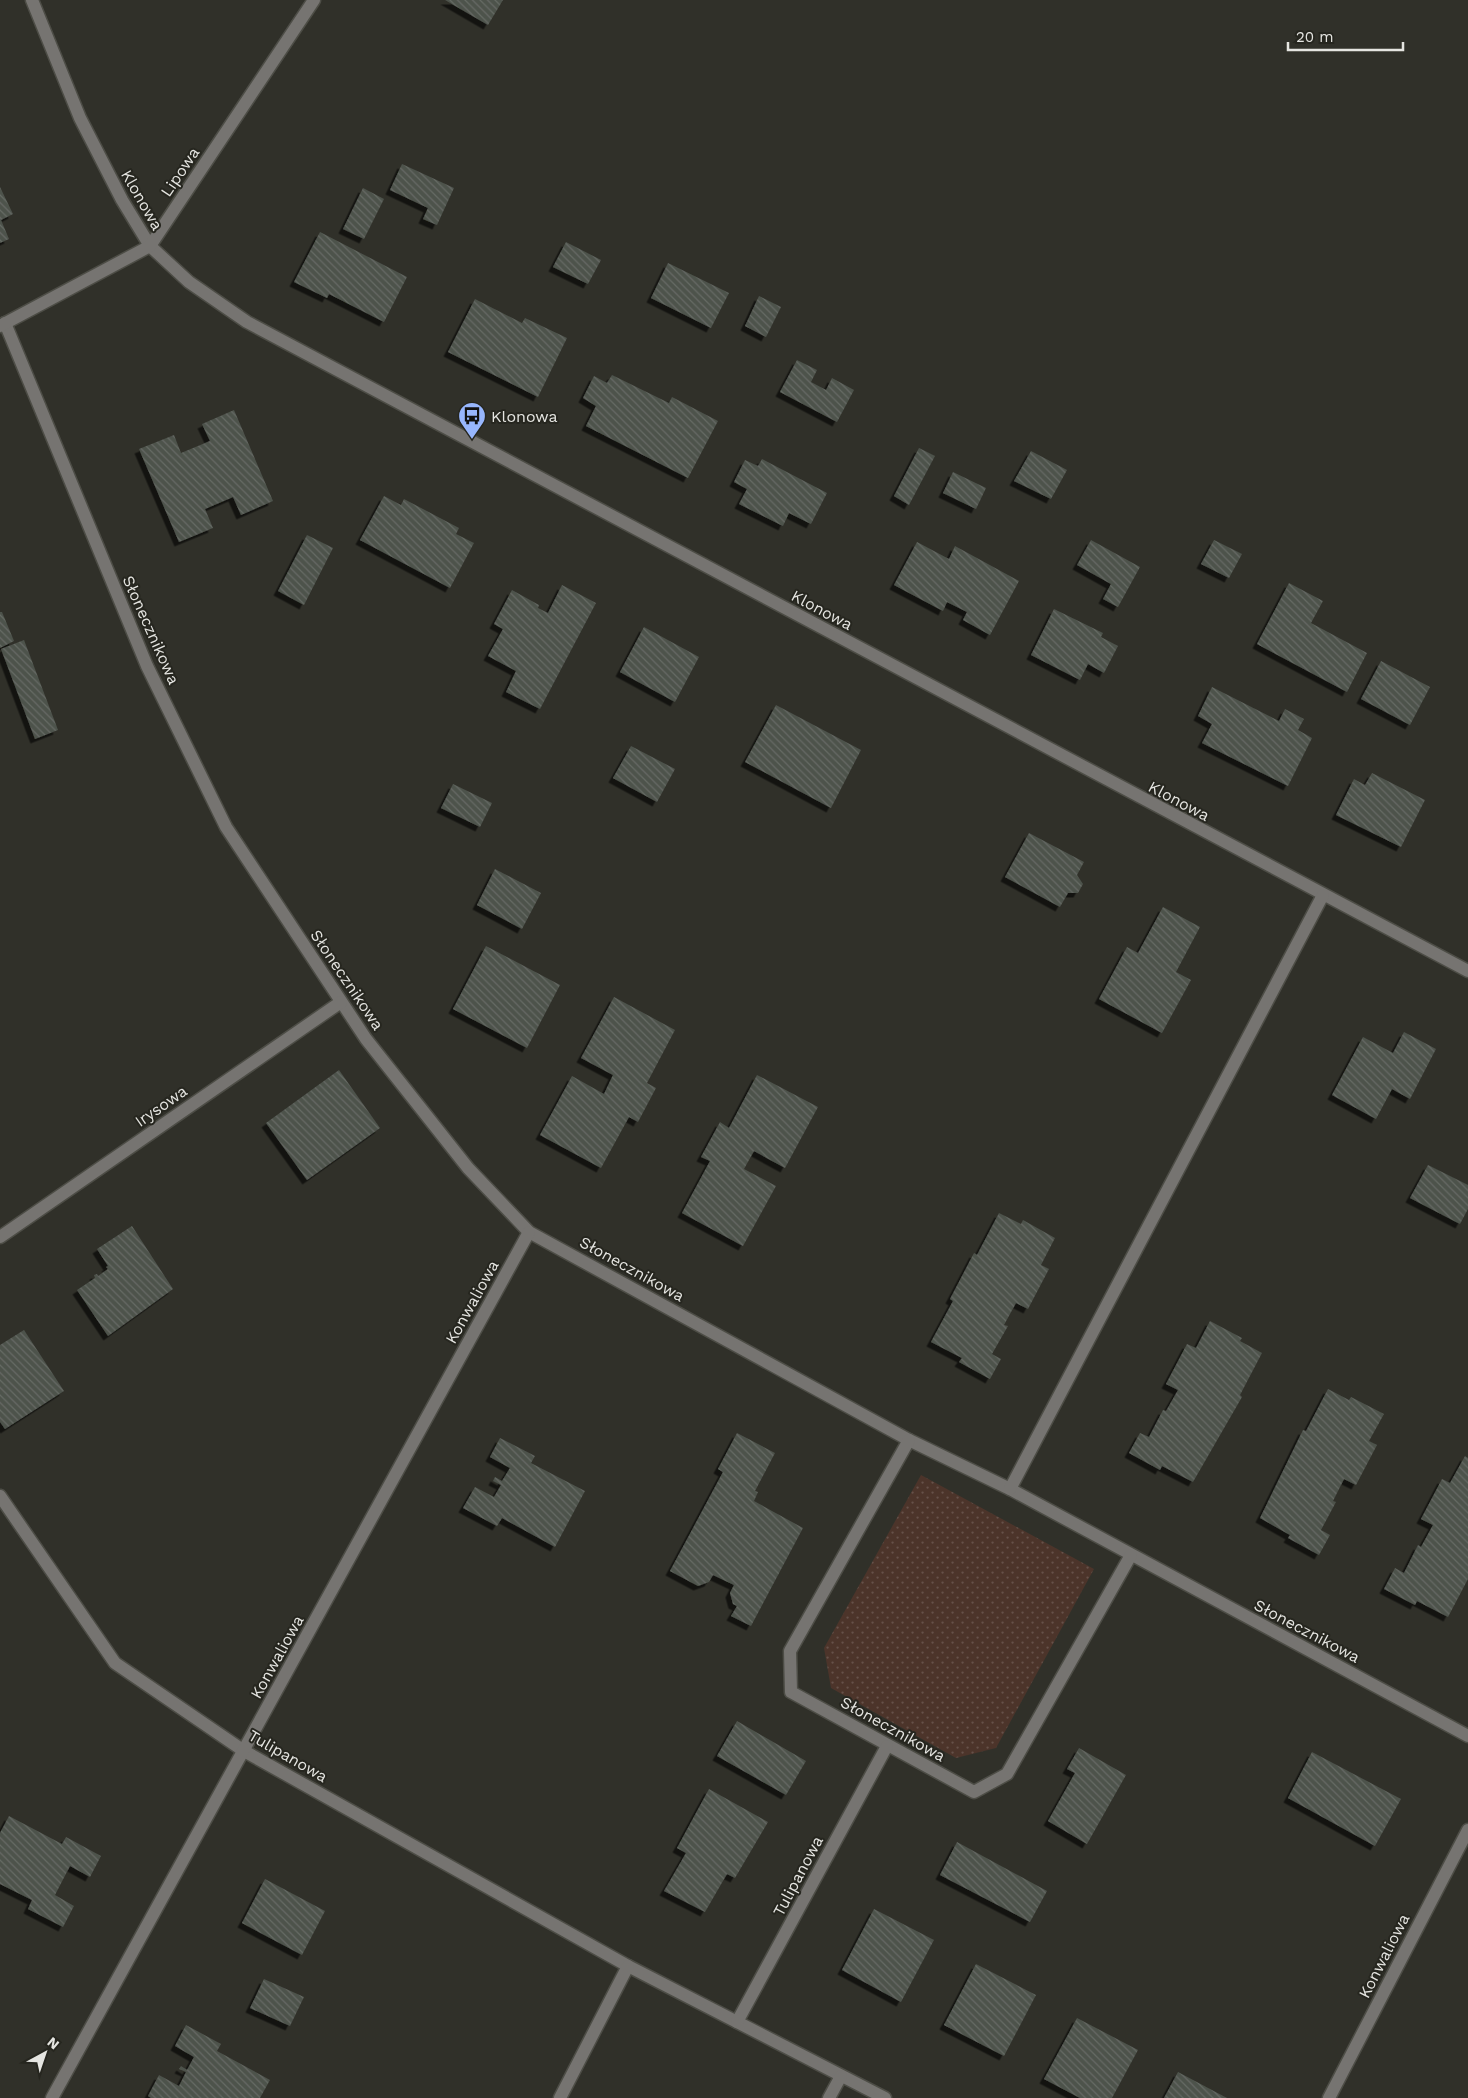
<svg xmlns="http://www.w3.org/2000/svg" width="1468" height="2098" viewBox="0 0 1468 2098" font-family="'Work Sans',sans-serif">
  <defs>
    <pattern id="grass-dots" width="8" height="8" patternUnits="userSpaceOnUse" patternTransform="scale(1.25)"><rect width="8" height="8" fill="#4c342a"/><path d="M2 2h.1M6 6h.1" fill="none" stroke="#665149" stroke-width="1.8" stroke-linecap="round"/></pattern>
    <pattern id="building-back-hatch" width="6" height="6" patternUnits="userSpaceOnUse" patternTransform="scale(1.25)"><rect width="6" height="6" fill="#4d524b"/><path d="M-1 5l2 2M0 0l6 6M5-1l2 2" fill="none" stroke="#666b65"/></pattern>
    <filter id="shadow"><feDropShadow dx="-4.5" dy="4.5" stdDeviation="0" flood-color="#0009"/></filter>
  </defs>
  <rect width="100%" height="100%" fill="#303029"/>
  <path fill="url(#grass-dots)" d="M921,1475L1094,1569L996,1748L956,1758L831,1688L824,1648Z"/>
  <g fill="url(#building-back-hatch)" filter="url(#shadow)">
    <path d="M445,0H503L488,25Z"/>
    <path d="M402,164L454,188L437,225L423,219L428,208L390,190Z"/>
    <path d="M0,187L13,214L1,220L9,239L0,243Z"/>
    <path d="M363,188L384,199L364,239L343,229Z"/>
    <path d="M320,232L407,277L384,322L329,294L327,298L294,282Z"/>
    <path d="M566,242L601,260L588,284L553,267Z"/>
    <path d="M668,263L729,293L711,328L651,298Z"/>
    <path d="M759,296L781,307L766,337L745,326Z"/>
    <path d="M475,299L522,323L525,318L567,338L538,397L448,352Z"/>
    <path d="M797,360L817,370L811,382L826,390L832,378L854,390L837,422L780,392Z"/>
    <path d="M612,375L669,403L672,397L718,421L688,478L586,426L596,406L583,398L594,376L607,383Z"/>
    <path d="M234,410L273,501L241,515L233,497L205,509L213,528L179,542L139,449L174,435L181,453L210,441L202,424Z"/>
    <path d="M919,448L935,456L909,505L894,496Z"/>
    <path d="M1031,451L1067,470L1051,499L1014,481Z"/>
    <path d="M762,459L827,493L811,524L789,513L783,526L739,504L747,489L734,482L745,460L758,466Z"/>
    <path d="M953,472L986,488L976,509L943,493Z"/>
    <path d="M384,496L401,505L404,499L459,528L456,534L474,543L450,588L360,540Z"/>
    <path d="M307,535L333,548L304,605L278,591Z"/>
    <path d="M1091,540L1140,567L1118,607L1103,599L1111,584L1077,565Z"/>
    <path d="M1214,540L1242,554L1229,578L1201,564Z"/>
    <path d="M917,542L949,559L955,546L1019,581L990,635L963,620L967,612L947,602L943,611L894,585Z"/>
    <path d="M1289,583L1323,601L1311,623L1367,653L1347,692L1257,644Z"/>
    <path d="M562,585L596,603L540,709L506,692L516,671L488,656L503,629L494,624L512,590L539,605L538,608L548,613Z"/>
    <path d="M1054,609L1103,633L1101,637L1118,646L1104,673L1088,664L1080,680L1031,655Z"/>
    <path d="M0,612H2L14,641L0,648Z"/>
    <path d="M644,627L699,657L675,702L620,672Z"/>
    <path d="M24,640L58,730L35,739L1,649Z"/>
    <path d="M1381,661L1430,687L1410,725L1361,699Z"/>
    <path d="M1212,687L1279,721L1285,709L1304,719L1298,730L1312,738L1288,786L1202,743L1212,724L1198,716Z"/>
    <path d="M776,705L861,750L831,808L745,762Z"/>
    <path d="M631,746L675,769L657,802L613,778Z"/>
    <path d="M1372,773L1425,800L1401,847L1336,815L1354,779L1365,785Z"/>
    <path d="M453,784L492,803L480,827L441,808Z"/>
    <path d="M1029,833L1084,862L1077,875L1083,884L1078,893H1068L1060,907L1005,877Z"/>
    <path d="M495,869L541,893L522,929L477,905Z"/>
    <path d="M1163,907L1200,927L1176,972L1191,980L1162,1033L1099,999L1127,947L1138,953Z"/>
    <path d="M486,946L560,985L527,1048L453,1009Z"/>
    <path d="M614,997L675,1030L647,1083L656,1088L638,1122L629,1117L601,1168L540,1135L572,1076L604,1094L613,1075L581,1058Z"/>
    <path d="M1404,1032L1436,1049L1410,1099L1392,1089L1376,1119L1332,1095L1363,1037L1393,1053Z"/>
    <path d="M339,1070L380,1128L307,1180L266,1123Z"/>
    <path d="M757,1075L818,1107L785,1168L754,1151L744,1169L776,1186L743,1246L682,1213L710,1161L701,1157L720,1122L729,1128Z"/>
    <path d="M1428,1165L1468,1185V1209L1460,1224L1410,1198Z"/>
    <path d="M999,1213L1021,1224L1023,1220L1055,1238L1041,1265L1049,1269L1028,1309L1016,1303L1004,1325L1008,1326L992,1354L1001,1359L990,1379L959,1362L962,1358L931,1342L953,1301L950,1299L974,1253L977,1255Z"/>
    <path d="M132,1226L173,1289L108,1336L77,1290L95,1278L94,1275L97,1274L98,1276L108,1269L106,1267L108,1266L97,1249Z"/>
    <path d="M1210,1321L1242,1338L1240,1341L1262,1353L1240,1395L1242,1397L1193,1482L1162,1466L1160,1470L1129,1453L1140,1433L1149,1437L1163,1410L1166,1411L1178,1390L1166,1384L1187,1344L1196,1348Z"/>
    <path d="M24,1330L64,1391L5,1429L0,1422V1345Z"/>
    <path d="M1328,1389L1349,1400L1351,1397L1384,1414L1369,1441L1377,1445L1356,1485L1344,1479L1333,1501L1336,1502L1321,1530L1330,1535L1319,1555L1288,1538L1290,1535L1260,1518L1303,1430L1306,1431Z"/>
    <path d="M737,1433L775,1453L755,1491L758,1492L754,1501L803,1528L751,1626L731,1616L737,1606L733,1604L730,1593L734,1585L713,1575L709,1582L698,1586L670,1571L723,1472L718,1469Z"/>
    <path d="M500,1438L535,1456L531,1463L585,1491L555,1547L502,1518L497,1526L463,1508L475,1487L494,1497L501,1485L493,1481L495,1477L502,1481L510,1468L490,1457Z"/>
    <path d="M1465,1456L1468,1458V1579L1448,1617L1417,1601L1415,1605L1384,1589L1395,1568L1404,1573L1418,1545L1421,1547L1433,1525L1421,1519L1442,1479L1450,1483Z"/>
    <path d="M737,1721L806,1761L786,1795L717,1756Z"/>
    <path d="M1079,1748L1126,1775L1087,1844L1048,1821L1075,1773L1067,1769Z"/>
    <path d="M1312,1752L1401,1799L1375,1846L1288,1798Z"/>
    <path d="M709,1789L768,1822L735,1878L727,1874L705,1912L664,1891L686,1853L677,1848Z"/>
    <path d="M9,1816L62,1844L66,1837L101,1856L90,1877L70,1866L55,1895L74,1906L63,1927L28,1909L32,1900L0,1884V1833Z"/>
    <path d="M957,1842L1047,1891L1030,1922L940,1875Z"/>
    <path d="M265,1879L325,1911L302,1955L242,1923Z"/>
    <path d="M874,1909L934,1940L901,2002L842,1970Z"/>
    <path d="M976,1964L1036,1995L1004,2056L944,2025Z"/>
    <path d="M264,1979L304,1997L290,2026L250,2008Z"/>
    <path d="M1077,2018L1138,2050L1112,2098H1080L1044,2079Z"/>
    <path d="M186,2025L221,2044L217,2051L270,2080L260,2098H151L148,2096L159,2075L179,2086L186,2072L179,2069L181,2066L187,2070L194,2057L175,2046Z"/>
    <path d="M1178,2072L1227,2098H1164Z"/>
  </g>
  <g fill="none" stroke-linecap="round" stroke-linejoin="round">
    <defs>
      <g id="minor">
        <path d="M32,0L80,118L122,200L150,246L189,282L247,322L1468,971"/>
        <path d="M5,323L147,666L226,827L366,1039L468,1168L529,1232L909,1440L1010,1489L1468,1736"/>
        <path d="M0,326L150,246L314,0"/>
        <path d="M0,1237L341,1002"/>
        <path d="M909,1440L790,1651L791,1692L974,1792L1007,1774L1131,1555"/>
        <path d="M1010,1489L1323,895"/>
        <path d="M0,1496L115,1663L244,1751L628,1966L885,2098"/>
        <path d="M737,2022L887,1746"/>
        <path d="M52,2098L529,1232"/>
        <path d="M560,2098L628,1966"/>
        <path d="M829,2098L841,2076"/>
        <path d="M1329,2098L1468,1830"/>
      </g>
    </defs>
    <use href="#minor" stroke="#4d4d46" stroke-width="15"/>
    <use href="#minor" stroke="#767471" stroke-width="12"/>
  </g>
  <defs>
    <symbol id="bus-pin" viewBox="-11 -11 22 30"><path d="M0 17L-7.5 6A9.5 9.5 0 1 1 7.5 6Z" fill="#97b6fd" stroke="#26261f"/><path d="M-5-6H5V4H4V6H2V4H-2V6H-4V4H-5ZM-3.5-4V0h7V-4ZM-3.5 1.2v1.5H-2V1.2ZM2 1.2v1.5H3.5V1.2Z" fill="#111"/></symbol>
  </defs>
  <g fill-rule="evenodd">
    <use href="#bus-pin" x="456" y="400" width="32" height="43"/>
  </g>
  <g text-anchor="middle" dominant-baseline="central" stroke-width="4" stroke-linejoin="round" paint-order="stroke">
    <g font-size="16" fill="#e5e5e1" stroke="#26261f">
      <text transform="translate(180 172) rotate(-56)">Lipowa</text>
      <text transform="translate(142 200) rotate(60)">Klonowa</text>
      <text transform="translate(822 610) rotate(28)">Klonowa</text>
      <text transform="translate(151 630) rotate(66)">Słonecznikowa</text>
      <text transform="translate(1179 801) rotate(28)">Klonowa</text>
      <text transform="translate(347 980) rotate(56)">Słonecznikowa</text>
      <text transform="translate(161 1106) rotate(-35)">Irysowa</text>
      <text transform="translate(632 1269) rotate(29)">Słonecznikowa</text>
      <text transform="translate(472 1302) rotate(-61)">Konwaliowa</text>
      <text transform="translate(1307 1631) rotate(28)">Słonecznikowa</text>
      <text transform="translate(277 1657) rotate(-61)">Konwaliowa</text>
      <text transform="translate(893 1729) rotate(29)">Słonecznikowa</text>
      <text transform="translate(288 1756) rotate(30)">Tulipanowa</text>
      <text transform="translate(798 1876) rotate(-62)">Tulipanowa</text>
      <text transform="translate(1384 1956) rotate(-63)">Konwaliowa</text>
    </g>
    <g font-size="16" fill="#e5e5e1" stroke="#26261f" text-anchor="start">
      <text x="491" y="416">Klonowa</text>
    </g>
  </g>
  <g transform="translate(45 2053) rotate(40)" stroke="#26261f" stroke-width="4" paint-order="stroke">
  <path d="M0-4L9 19L0 12L-9 19Z" fill="#e5e5e1"/>
  <text y="-8" font-size="14" font-weight="bold" text-anchor="middle" fill="#e5e5e1">N</text>
  </g>
  <path d="M1288 42v8h115v-8" fill="none" stroke="#e5e5e1" stroke-width="2.5"/>
  <text x="1296" y="42" font-size="15" fill="#e5e5e1" stroke="#26261f" stroke-width="4" paint-order="stroke">20 m</text>
</svg>
